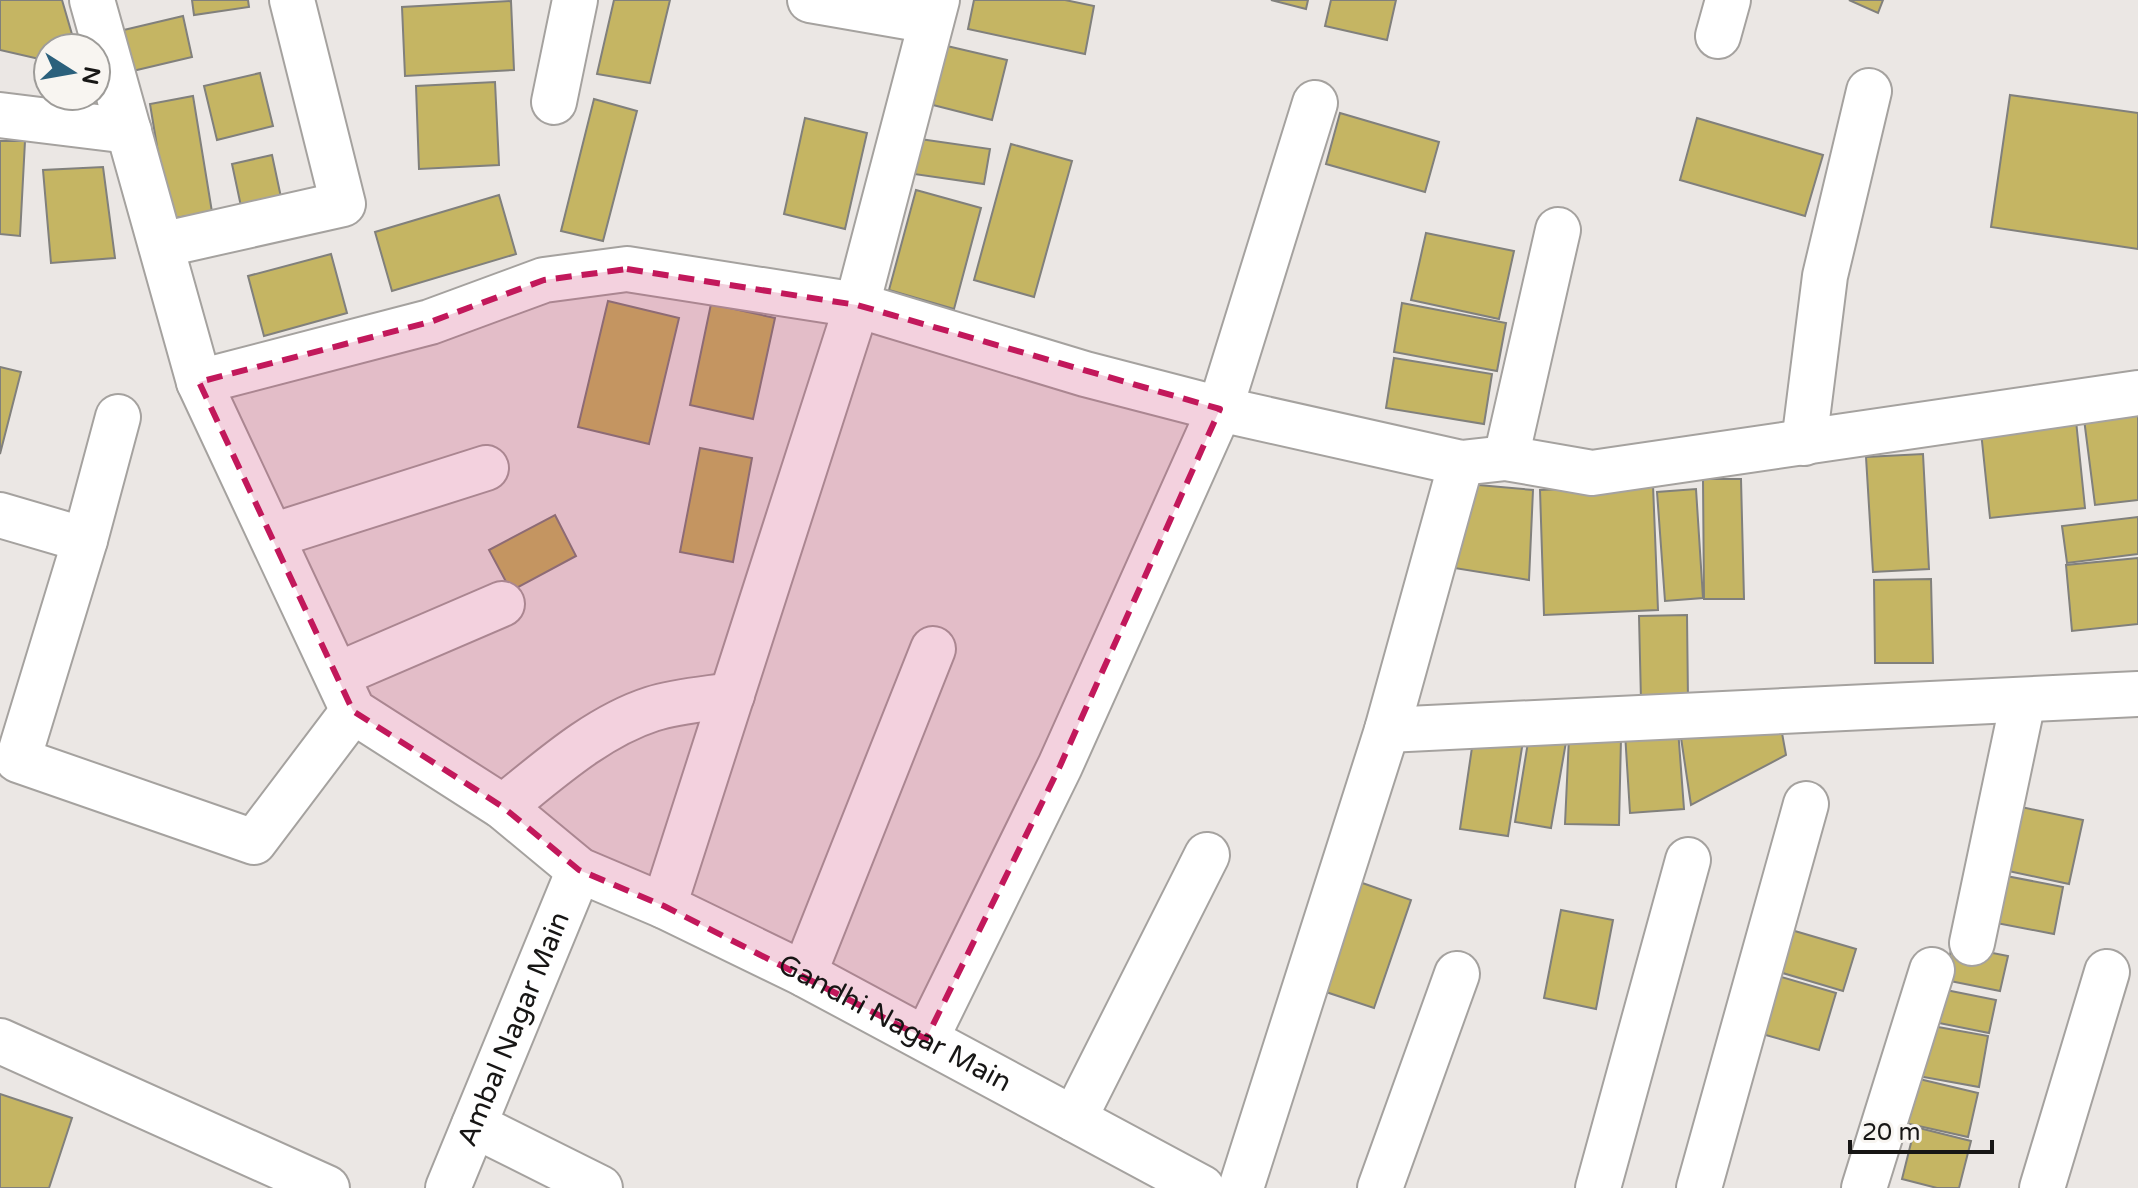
<svg xmlns="http://www.w3.org/2000/svg" width="2138" height="1188" viewBox="0 0 2138 1188" font-family="'Varela Round',sans-serif">
  <rect width="100%" height="100%" fill="#ebe7e4"/>
  <g fill="#c5b563" stroke="#81807c" stroke-width="2">
    <path d="M0,0H62L76,48H48V61L0,50Z"/>
    <path d="M192,0H248L249,7L194,15Z"/>
    <path d="M614,0H670L650,83L597,74Z"/>
    <path d="M974,0H1065L1094,6L1085,54L968,29Z"/>
    <path d="M1271,0H1308L1306,9Z"/>
    <path d="M1331,0H1396L1387,40L1325,26Z"/>
    <path d="M1849,0H1883L1878,13Z"/>
    <path d="M511,1L514,70L405,76L402,7Z"/>
    <path d="M183,16L192,57L120,74L111,33Z"/>
    <path d="M947,46L1007,60L992,120L933,105Z"/>
    <path d="M260,73L273,126L217,140L204,86Z"/>
    <path d="M495,82L499,165L419,169L416,86Z"/>
    <path d="M2010,95L2138,113V249L1991,227Z"/>
    <path d="M193,96L212,212L169,219L150,104Z"/>
    <path d="M594,99L637,111L603,241L561,231Z"/>
    <path d="M1340,113L1439,142L1425,192L1326,164Z"/>
    <path d="M805,118L867,133L845,229L784,214Z"/>
    <path d="M1697,118L1823,155L1805,216L1680,180Z"/>
    <path d="M920,139L990,149L984,184L914,174Z"/>
    <path d="M0,141H25L20,236L0,234Z"/>
    <path d="M1011,144L1072,161L1034,297L974,280Z"/>
    <path d="M272,155L282,202L242,211L232,164Z"/>
    <path d="M103,167L115,258L51,263L43,170Z"/>
    <path d="M916,190L981,208L954,309L889,290Z"/>
    <path d="M499,195L516,254L392,291L375,232Z"/>
    <path d="M1426,233L1514,251L1499,319L1411,300Z"/>
    <path d="M331,254L347,313L264,336L248,276Z"/>
    <path d="M608,301L679,318L649,444L578,427Z"/>
    <path d="M1402,303L1506,323L1497,371L1394,352Z"/>
    <path d="M711,304L775,318L753,419L690,405Z"/>
    <path d="M1394,358L1492,374L1484,424L1386,408Z"/>
    <path d="M0,367L21,372L0,454Z"/>
    <path d="M2075,411L2085,508L1990,518L1980,422Z"/>
    <path d="M2138,412V500L2095,505L2084,419Z"/>
    <path d="M700,448L752,458L733,562L680,552Z"/>
    <path d="M1923,454L1929,569L1873,572L1866,457Z"/>
    <path d="M1703,479H1741L1744,599H1704Z"/>
    <path d="M1467,484L1533,490L1529,580L1442,566Z"/>
    <path d="M1653,485L1658,610L1544,615L1540,490Z"/>
    <path d="M1696,489L1703,598L1665,601L1657,492Z"/>
    <path d="M555,515L576,556L511,591L489,550Z"/>
    <path d="M2138,517V554L2067,563L2062,526Z"/>
    <path d="M2138,558V624L2072,631L2066,565Z"/>
    <path d="M1931,579L1933,663H1875L1874,580Z"/>
    <path d="M1687,615L1688,700L1641,701L1639,616Z"/>
    <path d="M1780,722L1786,755L1691,805L1680,731Z"/>
    <path d="M1678,729L1684,809L1630,813L1625,733Z"/>
    <path d="M1474,734L1523,741L1508,836L1460,829Z"/>
    <path d="M1529,736L1566,742L1551,828L1515,822Z"/>
    <path d="M1569,737L1621,738L1619,825L1565,824Z"/>
    <path d="M2012,805L2083,820L2069,884L1999,869Z"/>
    <path d="M1996,874L2063,887L2054,934L1986,921Z"/>
    <path d="M1351,879L1411,900L1374,1008L1314,988Z"/>
    <path d="M1561,910L1613,920L1596,1009L1544,998Z"/>
    <path d="M1788,929L1856,949L1843,991L1776,971Z"/>
    <path d="M1952,945L2008,956L2000,991L1945,980Z"/>
    <path d="M1771,974L1836,993L1819,1050L1755,1032Z"/>
    <path d="M1941,989L1996,1000L1989,1033L1934,1022Z"/>
    <path d="M1927,1025L1988,1036L1979,1087L1918,1076Z"/>
    <path d="M1915,1078L1978,1093L1968,1137L1905,1123Z"/>
    <path d="M0,1094L72,1118L49,1188H0Z"/>
    <path d="M1915,1127L1971,1141L1959,1188H1937L1902,1179Z"/>
  </g>
  <g fill="none" stroke-linecap="round" stroke-linejoin="round">
    <defs>
      <g id="minor">
        <path id="s1" d="M92,0L199,382L353,711L503,807L579,870L664,906L804,974L1202,1188"/>
        <path d="M810,0L931,21"/>
        <path d="M1718,36L1728,0"/>
        <path d="M554,102L575,0"/>
        <path d="M0,115L129,131"/>
        <path d="M161,245L343,204L292,0"/>
        <path d="M199,382L430,322L544,280L627,269L857,305L1085,374L1220,409L1461,463L1506,458L1592,473L2138,393"/>
        <path d="M118,417L85,540L18,760L254,842L353,711"/>
        <path d="M1804,443L1825,276L1869,91"/>
        <path d="M1506,458L1558,230"/>
        <path d="M0,515L85,540"/>
        <path d="M272,536L486,468"/>
        <path d="M337,675L502,604"/>
        <path d="M1387,730L2138,694"/>
        <path d="M503,807C548,771 596,727 652,709C677,701 706,699 732,695"/>
        <path d="M664,906L857,305L937,0"/>
        <path d="M1972,943L2023,701H2027"/>
        <path d="M804,974L933,649"/>
        <path d="M926,1039L1060,766L1220,409L1315,103"/>
        <path d="M0,1041L327,1188"/>
        <path d="M1074,1119L1207,855"/>
        <path d="M474,1125L600,1188"/>
        <path id="s2" d="M448,1188L579,870"/>
        <path d="M1241,1188L1387,730L1461,463"/>
        <path d="M1380,1188L1457,974"/>
        <path d="M1598,1188L1688,860"/>
        <path d="M1699,1188L1806,804"/>
        <path d="M1864,1188L1932,970"/>
        <path d="M2042,1188L2107,972"/>
      </g>
    </defs>
    <use href="#minor" stroke="#a5a29f" stroke-width="48"/>
    <use href="#minor" stroke="#fff" stroke-width="44"/>
  </g>
  <path fill="#c2185b" fill-opacity="0.2" stroke="#c2185b" stroke-width="6" stroke-dasharray="16 10" stroke-linejoin="round" d="M627,269L857,305L1220,409L1060,766L926,1039L664,906L579,870L503,807L353,711L199,382L430,322L544,280Z"/>
  <g text-anchor="middle" dominant-baseline="central" stroke-width="7" stroke-linejoin="round" paint-order="stroke">
    <g font-size="28" fill="#171615" stroke="#f8f5f1">
      <text stroke="none"><textPath href="#s1" startOffset="1388">Gandhi Nagar Main</textPath></text>
      <text stroke="none"><textPath href="#s2" startOffset="172">Ambal Nagar Main</textPath></text>
    </g>
  </g>
  <g transform="translate(72 72) rotate(101)"><circle r="38" fill="#f8f5f1" stroke="#9e9c99" stroke-width="2"/>
  <path d="M0-6L14 30L0 20L-14 30Z" fill="#2b607c"/>
  <text y="-12" font-size="22" font-weight="bold" text-anchor="middle" fill="#171615">N</text>
  </g>
  <path d="M1850 1140v12h142v-12" fill="none" stroke="#171615" stroke-width="4"/>
  <text x="1862" y="1140" font-size="24" fill="#171615" stroke="#f8f5f1" stroke-width="6" paint-order="stroke">20 m</text>
</svg>
